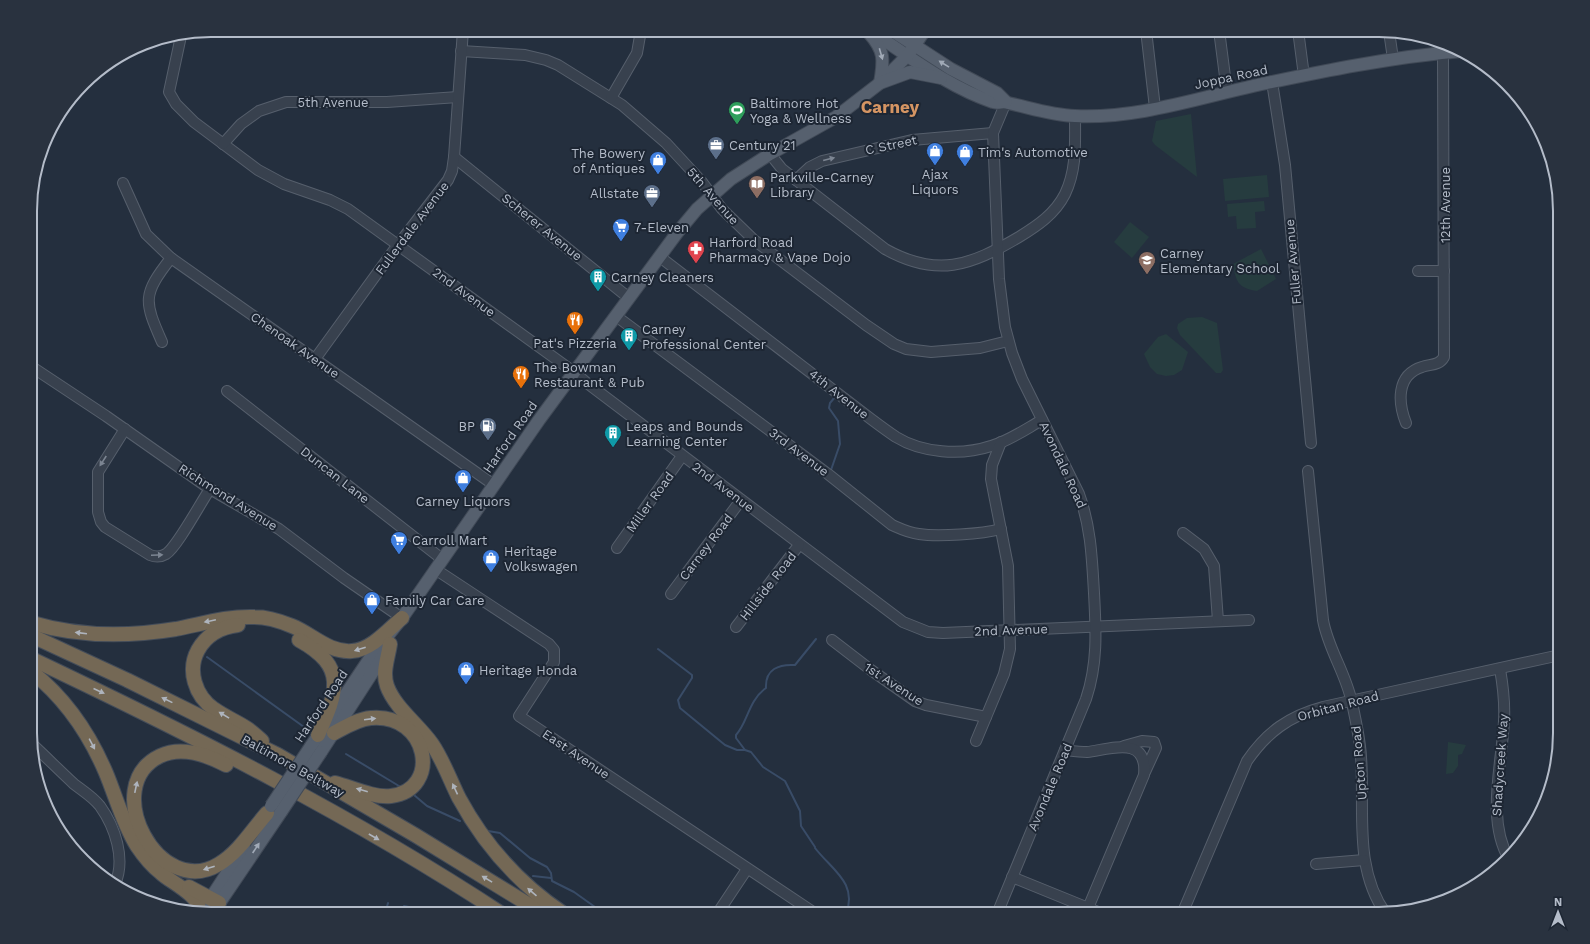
<svg xmlns="http://www.w3.org/2000/svg" width="1590" height="944" viewBox="0 0 1590 944" font-family="'Work Sans',sans-serif">
  <rect width="100%" height="100%" fill="#242f3e"/>
  <g fill="#263c3f">
    <path d="M1191,114L1197,177L1155,145L1152,141L1156,121Z"/>
    <path d="M1267,175L1269,197L1225,201L1223,179Z"/>
    <path d="M1264,201L1265,211L1255,212L1256,228L1237,229L1236,216L1228,217L1227,204Z"/>
    <path d="M1130,222L1149,237L1132,258L1114,242Z"/>
    <path d="M1261,249L1276,279L1257,291C1238,288 1236,282 1233,264Z"/>
    <path d="M1202,317L1217,323L1223,370L1221,373H1216L1180,335L1177,328L1178,324L1187,318Z"/>
    <path d="M1166,334L1188,352L1182,370L1174,375L1166,376L1157,374L1150,367L1144,354L1158,337Z"/>
    <path d="M1448,742L1466,745L1462,754L1458,755V766L1453,773L1446,774Z"/>
  </g>
  <g fill="none" stroke-linecap="round" stroke-linejoin="round">
    <g stroke="#394c67" stroke-width="2">
      <path d="M831,470L840,444L838,421L829,408L830,403L835,397"/>
      <path d="M658,649L692,675V678L678,700L680,708L725,745L737,750H745L751,752L763,767L785,781L800,811L801,826L815,847"/>
      <path d="M207,657L304,727"/>
      <path d="M745,750L736,738V735C748,722 748,701 766,688C765,669 779,664 795,665L816,639"/>
      <path d="M346,754L399,786"/>
      <path d="M414,795L427,806L460,821"/>
      <path d="M488,831L500,833L530,858L547,867L551,873L552,881L574,892L595,907L614,914"/>
      <path d="M815,848C832,870 858,883 846,914"/>
      <path d="M533,876L551,878"/>
      <path d="M404,906L443,914"/>
      <path d="M385,914L388,903"/>
    </g>
    <defs>
      <g id="minor">
        <path d="M1146,30L1155,108"/>
        <path d="M1219,30L1227,92"/>
        <path d="M1298,30L1304,76"/>
        <path d="M1389,31L1393,59"/>
        <path d="M181,36L169,92L176,104L194,122L258,170L284,184L330,200L348,209L574,372L587,383L903,622L928,632L943,633L1249,620"/>
        <path d="M461,51L525,55L546,60L558,65L622,105L666,143L702,182L722,209L754,240L866,325L894,344L906,349L931,352L980,348L1008,341"/>
        <path d="M1272,82L1285,165L1311,443"/>
        <path d="M611,98L637,53L641,30"/>
        <path d="M223,144L241,124L259,111L286,102H387L458,97"/>
        <path d="M770,154L782,169L885,249C937,278 970,266 1019,237C1037,226 1055,214 1065,194C1077,169 1075,143 1075,116"/>
        <path d="M454,157L629,298"/>
        <path d="M796,180L810,167L822,161L912,140L993,133"/>
        <path d="M123,183L146,234L171,258L494,485"/>
        <path d="M660,257L871,419C879,425 887,431 896,437C922,453 961,456 991,446C1009,441 1026,429 1042,420"/>
        <path d="M1418,271H1444"/>
        <path d="M616,316L828,474L892,525C901,529 909,533 919,534C938,537 982,534 1001,529"/>
        <path d="M162,342C144,301 142,295 171,258"/>
        <path d="M315,359L394,250L448,180L452,171L454,157L463,30"/>
        <path d="M32,367L106,416L210,489L279,529L344,578L402,618"/>
        <path d="M227,391L442,559"/>
        <path d="M1406,423C1398,403 1396,375 1422,367C1430,364 1439,366 1444,357L1443,53"/>
        <path d="M125,429L98,472V512L101,522L105,527L150,555C155,557 161,557 166,554C177,547 201,502 210,489"/>
        <path d="M1308,471L1323,620C1328,649 1346,673 1352,703C1356,721 1360,739 1361,757C1365,810 1353,868 1386,914"/>
        <path d="M1183,533L1204,549L1214,566L1218,621"/>
        <path d="M617,548L682,456"/>
        <path d="M435,569L549,644L554,650V662L519,716L816,914"/>
        <path d="M671,594L741,500"/>
        <path d="M736,627L799,545"/>
        <path d="M832,640L871,670L915,701L926,705L986,717"/>
        <path d="M1500,669C1503,686 1505,703 1504,721C1502,764 1486,820 1509,859"/>
        <path d="M976,741L1004,674L1010,649L1008,566L991,479L992,465L1001,442"/>
        <path d="M32,744C46,757 60,771 74,784C83,791 93,797 100,806C115,827 126,859 115,884"/>
        <path d="M1124,746L1142,741L1154,742L1156,748L1145,772"/>
        <path d="M1065,750C1073,751 1080,752 1087,752C1111,749 1148,735 1144,775L1088,908"/>
        <path d="M1316,864L1364,860"/>
        <path d="M1012,877L1103,914"/>
        <path d="M717,914L747,869"/>
        <path d="M997,914L1086,699C1098,663 1096,630 1094,593C1092,559 1091,527 1079,494L1022,379L1012,353L1005,327L999,279L993,133L1006,102"/>
        <path d="M1182,914L1247,761C1267,732 1289,716 1323,707L1560,655"/>
      </g>
      <g id="major">
        <path d="M869,30C909,56 948,87 993,102C998,104 1003,101 1008,103C1031,108 1052,115 1075,116C1135,119 1195,99 1253,86C1323,71 1392,57 1462,51"/>
        <path d="M891,30L951,69L997,93L1006,102"/>
        <path d="M869,33C885,51 884,60 880,83"/>
        <path d="M884,79L908,55L925,30"/>
        <path d="M311,746L370,658L402,618L539,420L677,233L697,209L731,179L770,154L836,117L880,83L910,72L941,78"/>
        <path d="M321,752L387,650"/>
        <path d="M201,913L244,847"/>
        <path d="M212,914L281,812"/>
      </g>
      <g id="highway">
        <path d="M32,623C79,637 127,637 176,629C202,624 227,616 254,617C266,617 280,621 292,626C312,634 329,653 352,651C371,650 388,630 402,618"/>
        <path d="M238,625C221,627 207,634 198,650C187,670 195,696 214,709C225,717 238,722 248,729C253,733 258,737 262,741"/>
        <path d="M32,636L127,680L278,755L415,835L544,914"/>
        <path d="M299,640C348,667 337,692 318,735"/>
        <path d="M390,644C388,658 382,672 387,686C395,708 419,725 432,744C443,760 450,780 459,798C485,846 519,884 564,914"/>
        <path d="M32,659C192,735 353,816 502,914"/>
        <path d="M32,672C66,699 89,733 106,773C116,797 123,824 137,846C143,855 152,866 161,873C170,882 204,897 198,912"/>
        <path d="M334,733C345,727 358,719 371,718C429,713 442,790 391,796C373,798 351,787 335,783"/>
        <path d="M226,765C207,755 181,746 160,756C98,786 159,901 219,864C239,852 252,830 267,813"/>
        <path d="M189,887L219,903"/>
      </g>
    </defs>
    <use href="#minor" stroke="#565f6c" stroke-width="12"/>
    <use href="#major" stroke="#414a57" stroke-width="14"/>
    <use href="#highway" stroke="#434c59" stroke-width="16"/>
    <use href="#minor" stroke="#38414e" stroke-width="10"/>
    <use href="#major" stroke="#56606e" stroke-width="12"/>
    <use href="#highway" stroke="#746855" stroke-width="14"/>
    <defs>
      <g id="major-bridge">
        <path d="M271,806L311,746"/>
        <path d="M281,812L321,752"/>
      </g>
    </defs>
    <use href="#major-bridge" stroke="#414a57" stroke-width="14" stroke-linecap="butt"/>
    <use href="#major-bridge" stroke="#56606e" stroke-width="12"/>
  </g>
  <defs><path id="oneway-solid" d="M-6-.8H1V-3.2L6.5 0L1 3.2V.8H-6Z"/></defs>
  <g fill="#a1aab7">
    <use href="#oneway-solid" transform="translate(881 54) rotate(74)"/>
    <use href="#oneway-solid" transform="translate(944 64) rotate(-148)"/>
    <use href="#oneway-solid" transform="translate(256 848) rotate(-56)"/>
  </g>
  <g fill="#7c8592">
    <use href="#oneway-solid" transform="translate(829 159) rotate(-14)"/>
    <use href="#oneway-solid" transform="translate(103 461) rotate(123)"/>
    <use href="#oneway-solid" transform="translate(157 555) rotate(-2)"/>
  </g>
  <g fill="#aeb4bd">
    <use href="#oneway-solid" transform="translate(210 621) rotate(168)"/>
    <use href="#oneway-solid" transform="translate(81 633) rotate(-173)"/>
    <use href="#oneway-solid" transform="translate(360 649) rotate(162)"/>
    <use href="#oneway-solid" transform="translate(99 691) rotate(24)"/>
    <use href="#oneway-solid" transform="translate(167 700) rotate(-154)"/>
    <use href="#oneway-solid" transform="translate(224 715) rotate(-149)"/>
    <use href="#oneway-solid" transform="translate(370 719) rotate(-7)"/>
    <use href="#oneway-solid" transform="translate(92 744) rotate(62)"/>
    <use href="#oneway-solid" transform="translate(136 787) rotate(-78)"/>
    <use href="#oneway-solid" transform="translate(455 789) rotate(-115)"/>
    <use href="#oneway-solid" transform="translate(362 790) rotate(-164)"/>
    <use href="#oneway-solid" transform="translate(374 837) rotate(30)"/>
    <use href="#oneway-solid" transform="translate(209 868) rotate(162)"/>
    <use href="#oneway-solid" transform="translate(487 879) rotate(-149)"/>
    <use href="#oneway-solid" transform="translate(532 892) rotate(-139)"/>
  </g>
  <defs>
    <symbol id="stadium-pin" viewBox="-11 -11 22 30"><path d="M0 17L-7.5 6A9.5 9.5 0 1 1 7.5 6Z" fill="#2e9e5b" stroke="#1d2633"/><path d="M0-5a6.5 5 0 1 0 0 10a6.5 5 0 1 0 0-10ZM-3.5-1.8h7v3.6h-7Z" fill="#fff"/></symbol>
    <symbol id="office-pin" viewBox="-11 -11 22 30"><path d="M0 17L-7.5 6A9.5 9.5 0 1 1 7.5 6Z" fill="#5c6f8a" stroke="#1d2633"/><path d="M-6-3h4V-5.5h4V-3h4V5H-6ZM-1-4.5V-3h2v-1.5ZM-6 0V1H6V0Z" fill="#fff"/></symbol>
    <symbol id="shop-pin" viewBox="-11 -11 22 30"><path d="M0 17L-7.5 6A9.5 9.5 0 1 1 7.5 6Z" fill="#3f7fe0" stroke="#1d2633"/><path d="M-5-2.5h2.3a2.7 3.5 0 0 1 5.4 0H5L5.5 6h-11ZM-1.5-2.5h3a1.5 2.3 0 0 0-3 0Z" fill="#fff"/></symbol>
    <symbol id="library-pin" viewBox="-11 -11 22 30"><path d="M0 17L-7.5 6A9.5 9.5 0 1 1 7.5 6Z" fill="#8d6e63" stroke="#1d2633"/><path d="M-6-4Q-3-5.5-.7-3.5V5Q-3 3-6 4ZM6-4Q3-5.5 .7-3.5V5Q3 3 6 4Z" fill="#fff"/></symbol>
    <symbol id="supermarket-pin" viewBox="-11 -11 22 30"><path d="M0 17L-7.5 6A9.5 9.5 0 1 1 7.5 6Z" fill="#3f7fe0" stroke="#1d2633"/><path d="M-6-5.5h2.5l.6 2H6L4.5 2H-2.5L-4.4-4H-6ZM-1.5 3.2a1.3 1.3 0 1 0 .1 0ZM3 3.2a1.3 1.3 0 1 0 .1 0Z" fill="#fff"/></symbol>
    <symbol id="pharmacy-pin" viewBox="-11 -11 22 30"><path d="M0 17L-7.5 6A9.5 9.5 0 1 1 7.5 6Z" fill="#e0444e" stroke="#1d2633"/><path d="M-2-6h4v4h4v4h-4v4h-4v-4h-4v-4h4Z" fill="#fff"/></symbol>
    <symbol id="school-pin" viewBox="-11 -11 22 30"><path d="M0 17L-7.5 6A9.5 9.5 0 1 1 7.5 6Z" fill="#8d6e63" stroke="#1d2633"/><path d="M0-5L7-2L0 1L-7-2ZM-4 1L0 2.5L4 1V4Q0 6-4 4Z" fill="#fff"/></symbol>
    <symbol id="building-pin" viewBox="-11 -11 22 30"><path d="M0 17L-7.5 6A9.5 9.5 0 1 1 7.5 6Z" fill="#0f9aa8" stroke="#1d2633"/><path d="M-4-6H4V6H1V3H-1V6H-4ZM-2.5-4.3h1.7v1.8h-1.7ZM.8-4.3h1.7v1.8H.8ZM-2.5-1h1.7V.8h-1.7ZM.8-1h1.7V.8H.8Z" fill="#fff"/></symbol>
    <symbol id="restaurant-pin" viewBox="-11 -11 22 30"><path d="M0 17L-7.5 6A9.5 9.5 0 1 1 7.5 6Z" fill="#e8710a" stroke="#1d2633"/><path d="M-5-6h1v4h1v-4h1v4h1v-4h1v5L-1.5 .5V6h-2V.5L-5-1ZM5-6V6H3V1.5H1.5Q1.5-4 5-6Z" fill="#fff"/></symbol>
    <symbol id="fuel-pin" viewBox="-11 -11 22 30"><path d="M0 17L-7.5 6A9.5 9.5 0 1 1 7.5 6Z" fill="#5c6f8a" stroke="#1d2633"/><path d="M-5.5-6h7V0h2V4h1.3V-2.5L3-4.5l.8-.8L6-3V5H2.5V1h-1V6h-7ZM-4.2-4.7v3.2H.2V-4.7Z" fill="#fff"/></symbol>
  </defs>
  <g fill-rule="evenodd">
    <use href="#stadium-pin" x="727" y="100" width="20" height="27"/>
    <use href="#office-pin" x="706" y="135" width="20" height="27"/>
    <use href="#shop-pin" x="925" y="141" width="20" height="27"/>
    <use href="#shop-pin" x="955" y="142" width="20" height="27"/>
    <use href="#shop-pin" x="648" y="150" width="20" height="27"/>
    <use href="#library-pin" x="747" y="174" width="20" height="27"/>
    <use href="#office-pin" x="642" y="183" width="20" height="27"/>
    <use href="#supermarket-pin" x="611" y="217" width="20" height="27"/>
    <use href="#pharmacy-pin" x="686" y="239" width="20" height="27"/>
    <use href="#school-pin" x="1137" y="250" width="20" height="27"/>
    <use href="#building-pin" x="588" y="267" width="20" height="27"/>
    <use href="#restaurant-pin" x="565" y="310" width="20" height="27"/>
    <use href="#building-pin" x="619" y="326" width="20" height="27"/>
    <use href="#restaurant-pin" x="511" y="364" width="20" height="27"/>
    <use href="#fuel-pin" x="478" y="416" width="20" height="27"/>
    <use href="#building-pin" x="603" y="423" width="20" height="27"/>
    <use href="#shop-pin" x="453" y="468" width="20" height="27"/>
    <use href="#supermarket-pin" x="389" y="530" width="20" height="27"/>
    <use href="#shop-pin" x="481" y="548" width="20" height="27"/>
    <use href="#shop-pin" x="362" y="590" width="20" height="27"/>
    <use href="#shop-pin" x="456" y="660" width="20" height="27"/>
  </g>
  <g text-anchor="middle" dominant-baseline="central" stroke-width="4" stroke-linejoin="round" paint-order="stroke">
    <g font-size="13" fill="#b4bcc9" stroke="#1d2633">
      <text transform="translate(1231 77) rotate(-12)">Joppa Road</text>
      <text x="333" y="102">5th Avenue</text>
      <text transform="translate(891 145) rotate(-12)">C Street</text>
      <text transform="translate(713 196) rotate(49)">5th Avenue</text>
      <text transform="translate(1445 205) rotate(-90)">12th Avenue</text>
      <text transform="translate(542 227) rotate(39)">Scherer Avenue</text>
      <text transform="translate(412 228) rotate(-53)">Fullerdale Avenue</text>
      <text transform="translate(1293 262) rotate(-95)">Fuller Avenue</text>
      <text transform="translate(464 292) rotate(36)">2nd Avenue</text>
      <text transform="translate(295 345) rotate(35)">Chenoak Avenue</text>
      <text transform="translate(839 394) rotate(38)">4th Avenue</text>
      <text transform="translate(510 437) rotate(-55)">Harford Road</text>
      <text transform="translate(799 452) rotate(37)">3rd Avenue</text>
      <text transform="translate(1063 465) rotate(65)">Avondale Road</text>
      <text transform="translate(335 475) rotate(38)">Duncan Lane</text>
      <text transform="translate(723 487) rotate(37)">2nd Avenue</text>
      <text transform="translate(228 497) rotate(32)">Richmond Avenue</text>
      <text transform="translate(650 502) rotate(-54)">Miller Road</text>
      <text transform="translate(706 547) rotate(-53)">Carney Road</text>
      <text transform="translate(768 586) rotate(-52)">Hillside Road</text>
      <text transform="translate(1011 630) rotate(-2)">2nd Avenue</text>
      <text transform="translate(894 684) rotate(33)">1st Avenue</text>
      <text transform="translate(321 706) rotate(-56)">Harford Road</text>
      <text transform="translate(1338 706) rotate(-15)">Orbitan Road</text>
      <text transform="translate(576 754) rotate(34)">East Avenue</text>
      <text transform="translate(1359 763) rotate(-95)">Upton Road</text>
      <text transform="translate(1500 765) rotate(-86)">Shadycreek Way</text>
      <text transform="translate(293 766) rotate(29)">Baltimore Beltway</text>
      <text transform="translate(1050 787) rotate(-67)">Avondale Road</text>
    </g>
    <g font-size="13" fill="#b4bcc9" stroke="#1d2633" text-anchor="start">
      <text x="750" y="103">Baltimore Hot<tspan x="750" dy="15">Yoga &amp; Wellness</tspan></text>
      <text x="729" y="145">Century 21</text>
      <text x="978" y="152">Tim's Automotive</text>
      <text x="645" y="153" text-anchor="end">The Bowery<tspan x="645" dy="15">of Antiques</tspan></text>
      <text x="935" y="174" text-anchor="middle">Ajax<tspan x="935" dy="15">Liquors</tspan></text>
      <text x="770" y="177">Parkville-Carney<tspan x="770" dy="15">Library</tspan></text>
      <text x="639" y="193" text-anchor="end">Allstate</text>
      <text x="634" y="227">7-Eleven</text>
      <text x="709" y="242">Harford Road<tspan x="709" dy="15">Pharmacy &amp; Vape Dojo</tspan></text>
      <text x="1160" y="253">Carney<tspan x="1160" dy="15">Elementary School</tspan></text>
      <text x="611" y="277">Carney Cleaners</text>
      <text x="642" y="329">Carney<tspan x="642" dy="15">Professional Center</tspan></text>
      <text x="575" y="343" text-anchor="middle">Pat's Pizzeria</text>
      <text x="534" y="367">The Bowman<tspan x="534" dy="15">Restaurant &amp; Pub</tspan></text>
      <text x="475" y="426" text-anchor="end">BP</text>
      <text x="626" y="426">Leaps and Bounds<tspan x="626" dy="15">Learning Center</tspan></text>
      <text x="463" y="501" text-anchor="middle">Carney Liquors</text>
      <text x="412" y="540">Carroll Mart</text>
      <text x="504" y="551">Heritage<tspan x="504" dy="15">Volkswagen</tspan></text>
      <text x="385" y="600">Family Car Care</text>
      <text x="479" y="670">Heritage Honda</text>
    </g>
    <g font-size="17" font-weight="bold" fill="#d59563" stroke="#1d2633">
      <text x="890" y="107">Carney</text>
    </g>
  </g>
  <path d="M0 0H1590V944H0ZM211 37H1379A174 174 0 0 1 1553 211V733A174 174 0 0 1 1379 907H211A174 174 0 0 1 37 733V211A174 174 0 0 1 211 37Z" fill="#29323f" fill-rule="evenodd"/>
  <path fill="none" stroke="#b4bcc9" stroke-width="2" d="M211 37H1379A174 174 0 0 1 1553 211V733A174 174 0 0 1 1379 907H211A174 174 0 0 1 37 733V211A174 174 0 0 1 211 37Z"/>
  <g transform="translate(1558 912)" stroke="#1d2633" stroke-width="3" paint-order="stroke">
  <path d="M0-3L7 15L0 10L-7 15Z" fill="#b4bcc9"/>
  <text y="-6" font-size="11" font-weight="bold" text-anchor="middle" fill="#b4bcc9">N</text>
  </g>
</svg>
